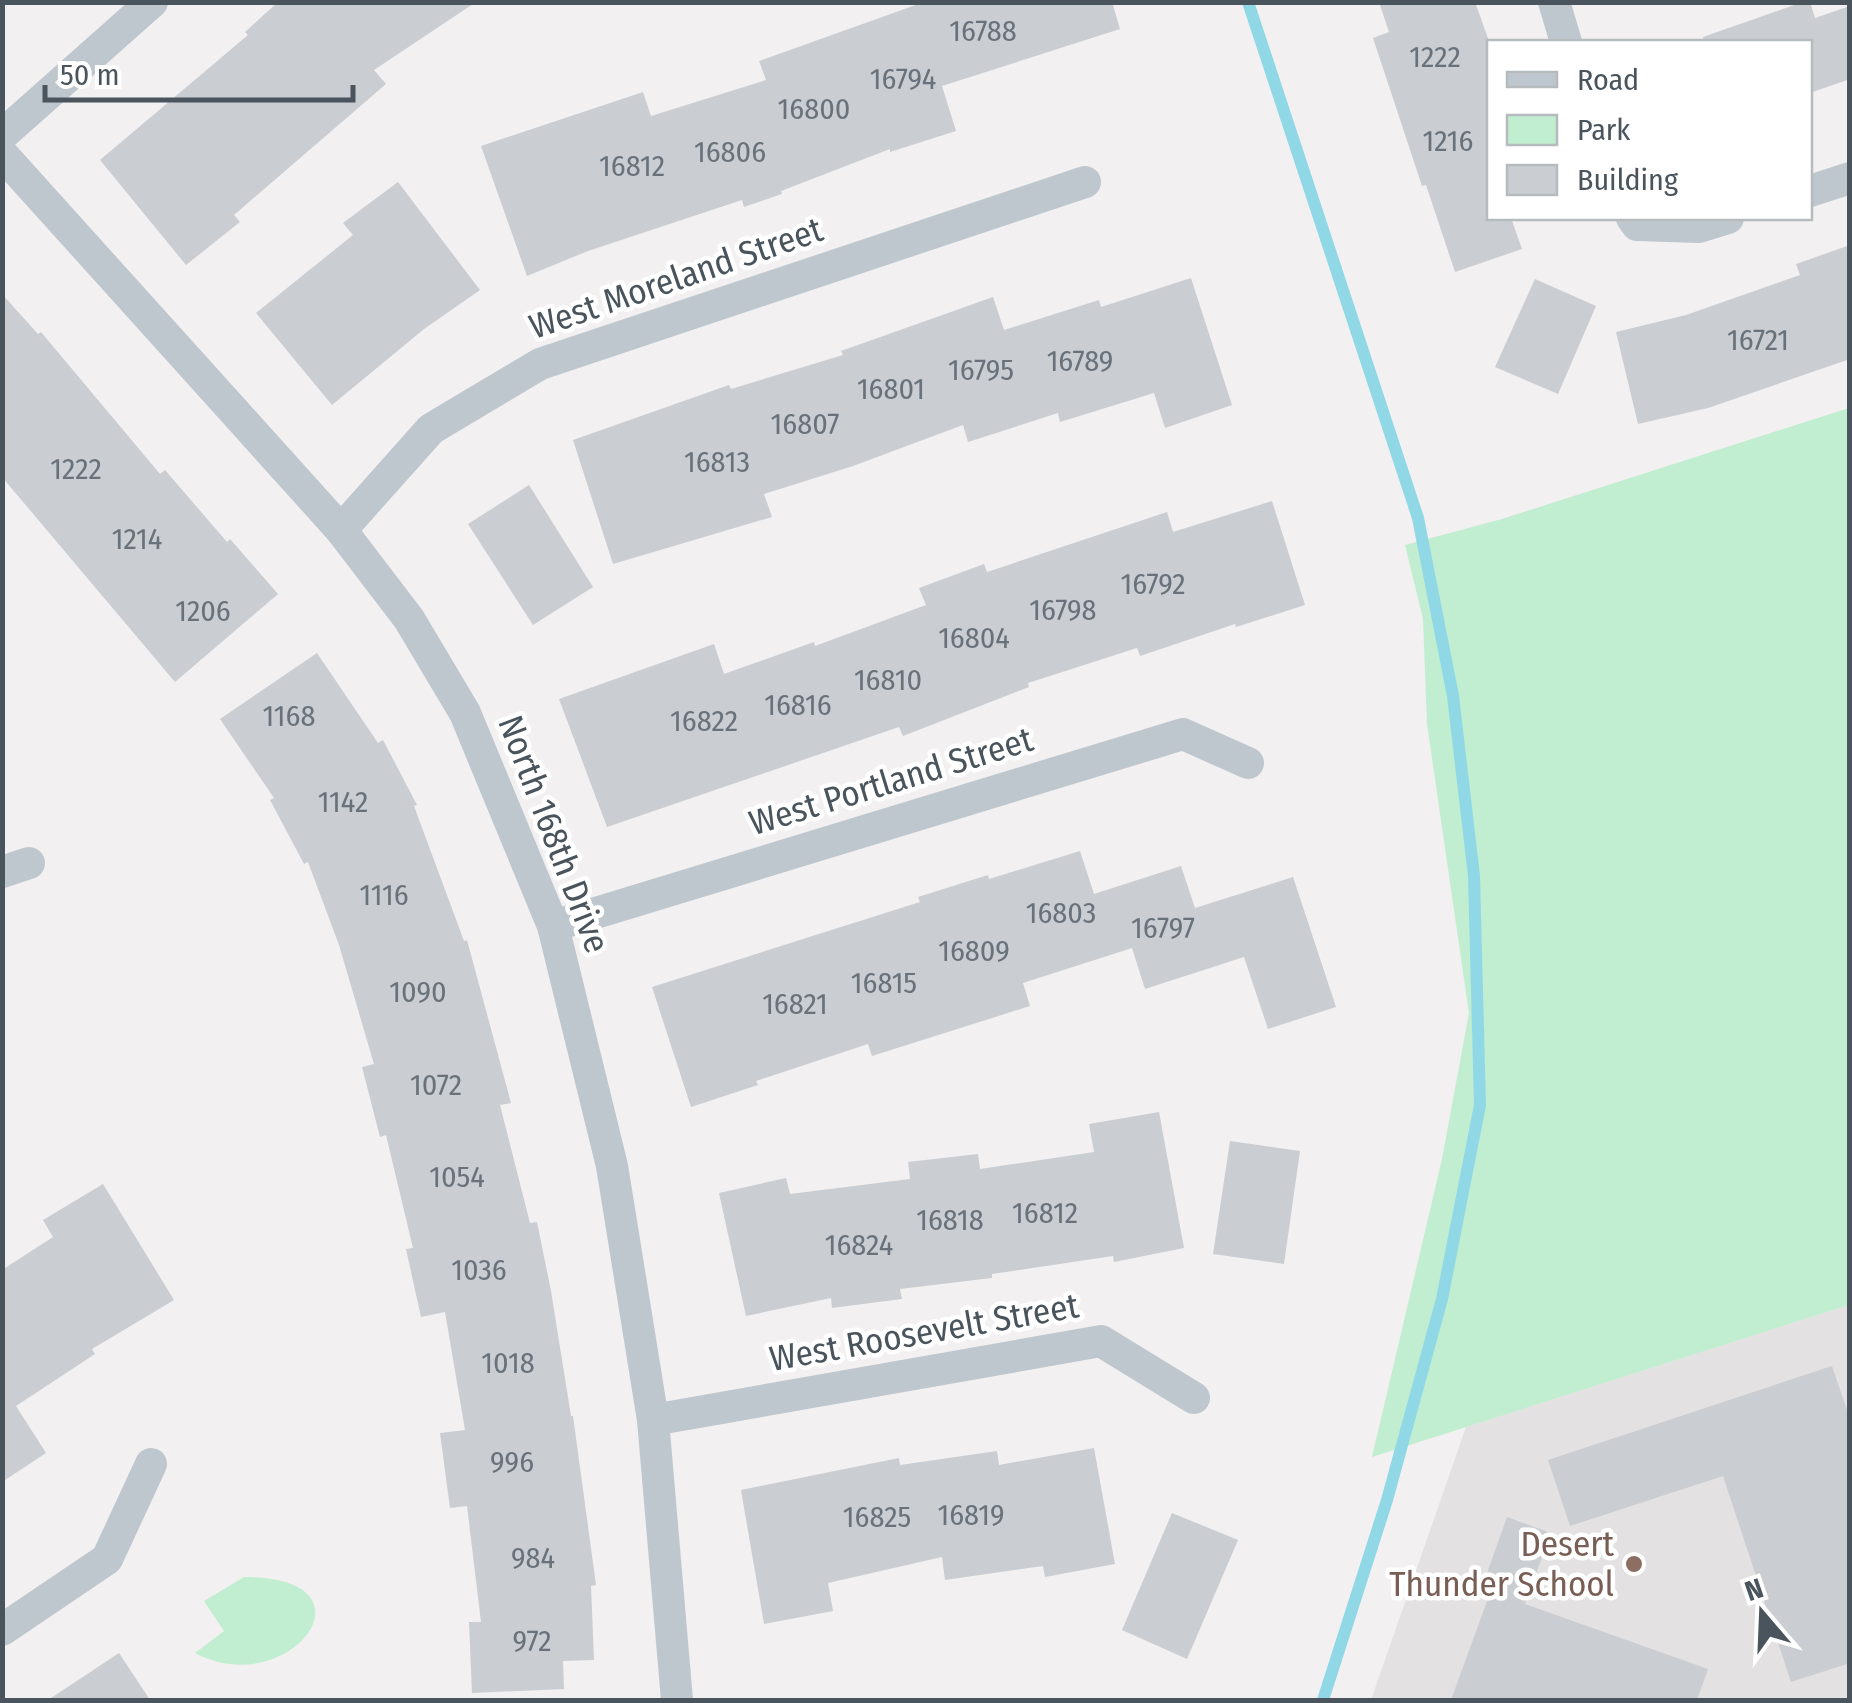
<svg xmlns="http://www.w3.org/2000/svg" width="1852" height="1703" viewBox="0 0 1852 1703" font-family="'Fira Sans Condensed',sans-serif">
  <rect width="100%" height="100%" fill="#f2f0f0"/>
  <path fill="#e3e1e1" d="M1849,1305V1700H1371L1466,1427Z"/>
  <g fill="#c1edd0">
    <path d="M1849,408V1305L1372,1457L1442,1159L1469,1013L1427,724L1423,619L1405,545L1502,519Z"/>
    <path d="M244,1577C385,1577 289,1703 195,1653L224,1631L204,1601Z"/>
  </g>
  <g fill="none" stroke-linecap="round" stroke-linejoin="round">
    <path stroke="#91d8e7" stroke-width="12" d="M1248,2L1418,518L1453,696L1474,876L1480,1105L1442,1299L1387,1500L1323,1700"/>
  </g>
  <g fill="#cacdd2">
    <path d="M278,2H476L374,70L386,84L234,215L240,222L186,265L100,160L248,35L245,32Z"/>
    <path d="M924,2H1112L1120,29L942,86L956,131L890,152V149L781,191L782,194L744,207L742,200L588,251L527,276L481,146L643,92L651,116L766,80L759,61Z"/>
    <path d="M1379,2H1475L1490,44V218H1511L1522,249L1455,272L1426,185L1422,186L1373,38L1389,32Z"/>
    <path d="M1803,2H1810L1815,18L1850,6V79L1810,93V42H1704L1703,37Z"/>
    <path d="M398,182L480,290L424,329L332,405L256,313L353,235L343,223Z"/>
    <path d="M1850,245V359L1708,408L1638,424L1616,332L1686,315L1800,275L1796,264Z"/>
    <path d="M1191,278L1232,405L1165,428L1154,393L1060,422L1058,413L968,442L963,425L853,466L764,494L772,517L613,564L573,440L729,385L731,389L843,355L841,351L993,297L1004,330L1099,300L1101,307Z"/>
    <path d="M1535,279L1596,306L1558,394L1495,367Z"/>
    <path d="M2,294L38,334L41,332L160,474L165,470L227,542L230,539L278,594L175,682L2,477Z"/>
    <path d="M529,485L593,587L533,625L468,524Z"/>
    <path d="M1272,501L1305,605L1236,627L1235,624L1140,656L1137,648L1028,683L1029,687L903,736L899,727L607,827L559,699L714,644L724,674L814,642L815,646L926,605L919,588L984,564L987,572L1167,512L1173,532Z"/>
    <path d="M317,653L378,743L383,740L417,805L414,806L464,941L467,940L511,1103L500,1105L530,1223L537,1222L551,1291L571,1416H573L596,1585L591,1586L594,1660L563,1661L564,1689L472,1693L469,1622H481L467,1506L450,1508L440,1433L465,1430L445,1312L421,1317L406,1249L413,1248L386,1135L380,1137L362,1067L374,1064L339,945L308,862L304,864L270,800L274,798L220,719Z"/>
    <path d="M1080,851L1094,894L1181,866L1195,908L1293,877L1336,1007L1268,1029L1244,957L1145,989L1132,948L1023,983L1030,1006L872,1056L868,1044L756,1081L758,1085L691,1107L652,987L920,902L918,897L988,875L989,879Z"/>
    <path d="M1159,1112L1184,1248L1114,1262L1113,1256L992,1274V1278L900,1289L902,1299L832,1308L831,1298L746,1316L719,1193L786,1178L790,1194L910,1179L908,1162L978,1154L980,1169L1094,1152L1089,1124Z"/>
    <path d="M1230,1141L1300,1151L1284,1264L1213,1254Z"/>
    <path d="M103,1184L174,1300L92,1349L95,1354L16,1406L46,1453L2,1482V1270L53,1237L43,1220Z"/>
    <path d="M1832,1366L1850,1419V1663L1791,1682L1723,1476L1570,1526L1548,1460Z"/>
    <path d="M1094,1448L1115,1564L1045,1577L1043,1566L945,1580L942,1557L828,1583L833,1611L764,1624L741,1490L899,1458L900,1465L997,1451L999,1465Z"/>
    <path d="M1172,1513L1238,1540L1187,1659L1122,1630Z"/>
    <path d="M1507,1517L1551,1533L1525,1604L1708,1669L1697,1700H1451L1490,1593L1481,1590Z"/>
    <path d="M119,1653L150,1700H48Z"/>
  </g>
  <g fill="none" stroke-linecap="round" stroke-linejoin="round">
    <g stroke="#bfc7ce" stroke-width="32">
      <path d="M1554,2L1566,42"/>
      <path d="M2,135L152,2"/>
      <path d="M2,154L341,530L409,619L465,713L553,926L612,1166L653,1420L677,1700"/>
      <path d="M1810,191L1850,178"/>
      <path d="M1632,218L1637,225L1699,227L1728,218"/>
      <path d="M341,530L431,429L540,364L1085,182"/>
      <path d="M2,872L29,863"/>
      <path d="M553,926L1183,734L1248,763"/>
      <path d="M653,1420L1101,1341L1194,1398"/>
      <path d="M2,1630L107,1559L151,1464"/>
    </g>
  </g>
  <circle fill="#8d6e63" stroke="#fff" stroke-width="4" cx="1634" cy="1564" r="10"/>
  <g text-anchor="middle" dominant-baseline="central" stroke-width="9" stroke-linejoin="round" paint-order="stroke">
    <g font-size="30" fill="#69727a">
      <text x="983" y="31">16788</text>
      <text x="1435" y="57">1222</text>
      <text x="903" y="79">16794</text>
      <text x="814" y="109">16800</text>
      <text x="1448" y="141">1216</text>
      <text x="730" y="152">16806</text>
      <text x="632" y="166">16812</text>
      <text x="1758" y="340">16721</text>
      <text x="1080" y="361">16789</text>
      <text x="981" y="370">16795</text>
      <text x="891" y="389">16801</text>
      <text x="805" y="424">16807</text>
      <text x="717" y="462">16813</text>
      <text x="76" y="469">1222</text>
      <text x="137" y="539">1214</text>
      <text x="1153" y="584">16792</text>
      <text x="1063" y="610">16798</text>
      <text x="203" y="611">1206</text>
      <text x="974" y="638">16804</text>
      <text x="888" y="680">16810</text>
      <text x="798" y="705">16816</text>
      <text x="289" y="716">1168</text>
      <text x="704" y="721">16822</text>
      <text x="343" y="802">1142</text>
      <text x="384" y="895">1116</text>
      <text x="1061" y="913">16803</text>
      <text x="1163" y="928">16797</text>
      <text x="974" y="951">16809</text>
      <text x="884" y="983">16815</text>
      <text x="418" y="992">1090</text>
      <text x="795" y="1004">16821</text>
      <text x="436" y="1085">1072</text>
      <text x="457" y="1177">1054</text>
      <text x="1045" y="1213">16812</text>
      <text x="950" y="1220">16818</text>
      <text x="859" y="1245">16824</text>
      <text x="479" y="1270">1036</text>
      <text x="508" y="1363">1018</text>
      <text x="512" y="1462">996</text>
      <text x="971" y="1515">16819</text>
      <text x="877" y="1517">16825</text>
      <text x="533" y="1558">984</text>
      <text x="532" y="1641">972</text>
    </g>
    <g font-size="35" fill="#49545c" stroke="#fff">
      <text transform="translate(676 278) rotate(-19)">West Moreland Street</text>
      <text transform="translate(891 781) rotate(-17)">West Portland Street</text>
      <text transform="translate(554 834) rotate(69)">North 168th Drive</text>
      <text transform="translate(924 1332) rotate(-10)">West Roosevelt Street</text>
    </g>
    <g font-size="35" fill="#785e54" stroke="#fff" text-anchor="end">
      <text x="1614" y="1544">Desert<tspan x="1614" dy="40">Thunder School</tspan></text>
    </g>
  </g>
  <rect width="1852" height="1703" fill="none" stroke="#49545c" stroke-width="10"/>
  <rect x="1487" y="40" width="325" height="180" fill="#ffffff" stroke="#b6bbbe" stroke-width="2.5"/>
  <rect x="1507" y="72" width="50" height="15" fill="#bfc7ce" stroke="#b6bbbe" stroke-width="2.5"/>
  <text x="1577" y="90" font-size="30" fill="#49545c">Road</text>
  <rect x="1507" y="115" width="50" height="30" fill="#c1edd0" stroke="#b6bbbe" stroke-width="2.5"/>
  <text x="1577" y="140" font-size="30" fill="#49545c">Park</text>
  <rect x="1507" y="165" width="50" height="30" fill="#cacdd2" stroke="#b6bbbe" stroke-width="2.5"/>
  <text x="1577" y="190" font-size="30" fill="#49545c">Building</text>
  <g transform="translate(1762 1613) rotate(341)" stroke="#ffffff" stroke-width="8" paint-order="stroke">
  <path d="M0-8L18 38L0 25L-18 38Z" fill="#49545c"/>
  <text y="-15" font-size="28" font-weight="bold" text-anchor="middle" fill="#49545c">N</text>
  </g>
  <path d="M45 85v15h308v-15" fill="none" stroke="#49545c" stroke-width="5"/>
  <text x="60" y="85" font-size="30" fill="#49545c" stroke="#ffffff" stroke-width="8" paint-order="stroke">50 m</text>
</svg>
